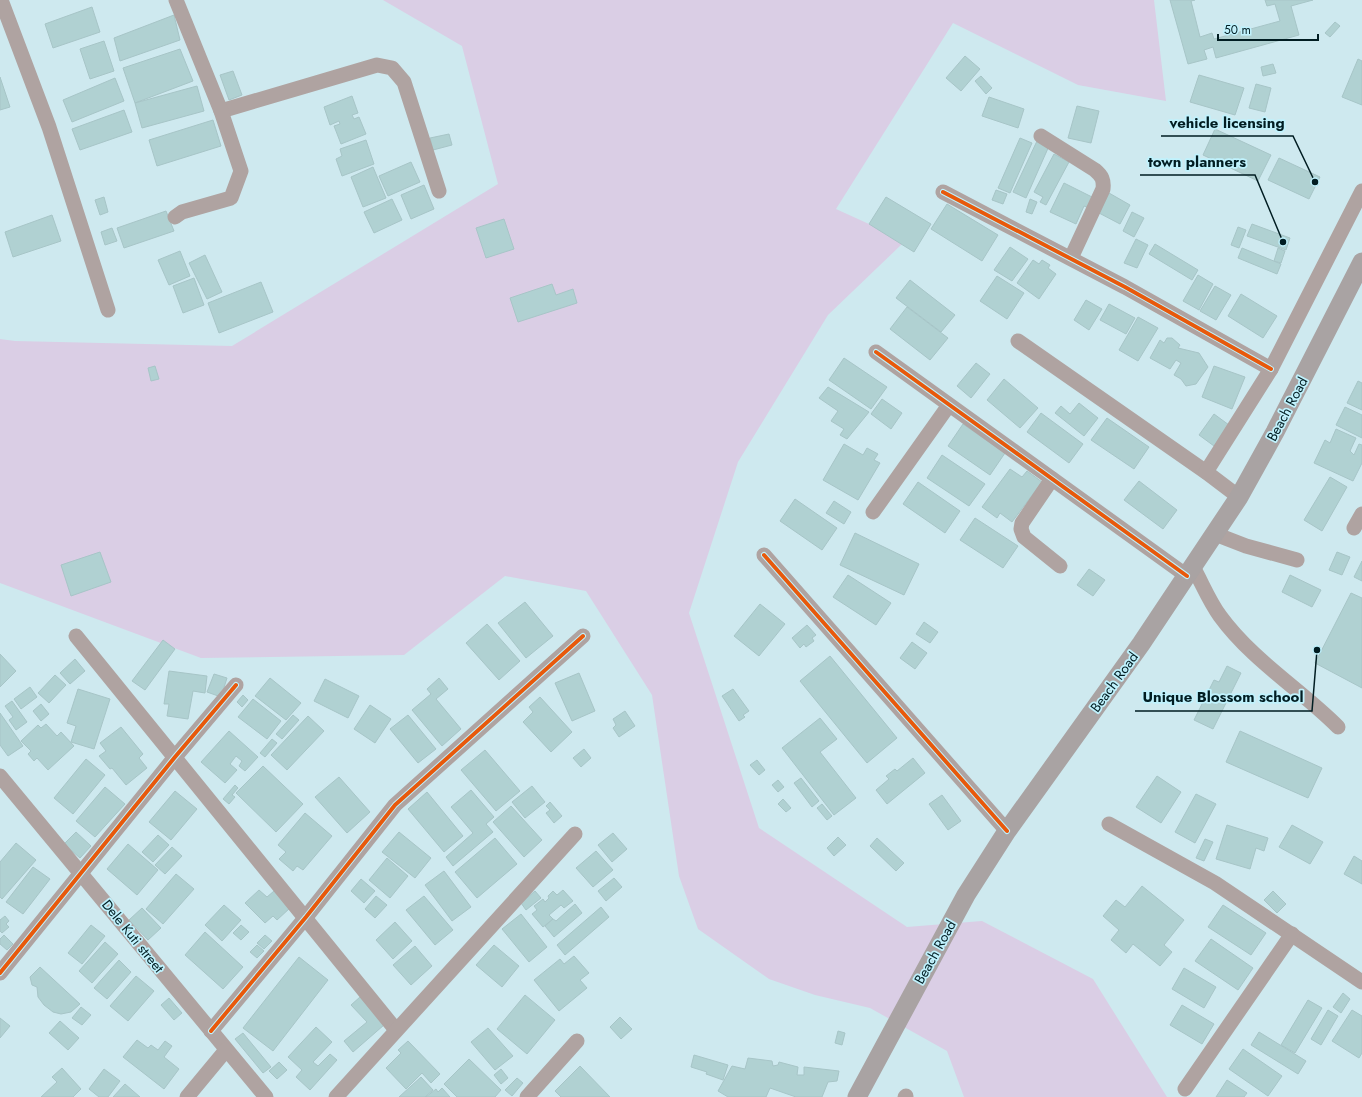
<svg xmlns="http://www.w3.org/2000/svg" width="1362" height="1097" viewBox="0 0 1362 1097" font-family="Jost,sans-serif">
  <rect width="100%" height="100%" fill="#cee9ef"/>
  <path fill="#dacee5" d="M383,0H1154L1166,101L1078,85L953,23L836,209L869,224L902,244L828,315L738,462L689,613L759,828L907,927L982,921L1093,979L1167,1097H964L947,1051L870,1008L815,995L769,979L698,929L679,876L652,695L586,591L505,576L404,655L201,658L0,583V339L15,341L232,346L498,184L462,46Z"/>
  <g fill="#b0d1d2" stroke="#a7c5c7">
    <path d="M1170,0H1195L1191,1L1200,37L1212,33L1214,39L1280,21L1275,4L1267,6L1265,0H1313L1291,6L1299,35L1216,58L1213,47L1204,50L1207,59L1188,64Z"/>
    <path d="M92,7L100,32L53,48L45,24Z"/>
    <path d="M174,15L180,40L120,61L114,38Z"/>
    <path d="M1335,22L1340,26L1330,37L1325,33Z"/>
    <path d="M104,41L114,71L90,79L80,49Z"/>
    <path d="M180,49L193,81L135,103L123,68Z"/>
    <path d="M965,56L980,69L961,91L946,78Z"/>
    <path d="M1358,59L1362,61V105L1342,97Z"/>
    <path d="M1273,64L1276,73L1263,76L1261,67Z"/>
    <path d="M233,71L242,95L229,100L220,75Z"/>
    <path d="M1199,75L1244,88L1235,115L1190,102Z"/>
    <path d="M981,76L992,88L986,94L975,81Z"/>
    <path d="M0,77L10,107L0,110Z"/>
    <path d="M115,78L124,101L72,122L63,100Z"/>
    <path d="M1256,84L1271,88L1265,112L1249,108Z"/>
    <path d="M197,86L204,111L142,128L135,103Z"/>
    <path d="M352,96L358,113L352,115L354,119L359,117L366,134L341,144L334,126L340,124L339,121L330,125L324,107Z"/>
    <path d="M989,97L1024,109L1018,128L982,116Z"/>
    <path d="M1077,106L1099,111L1091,143L1068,138Z"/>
    <path d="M124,110L132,132L80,150L72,129Z"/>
    <path d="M213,120L221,146L157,166L149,140Z"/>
    <path d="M1215,129L1271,155L1258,181L1203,155Z"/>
    <path d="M449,134L452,145L433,150L430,138Z"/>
    <path d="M1020,138L1032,143L1010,193L998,188Z"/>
    <path d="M366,140L374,164L342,176L336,159L342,156L340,149Z"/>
    <path d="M1037,141L1049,146L1026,198L1013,192Z"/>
    <path d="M1054,154L1069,162L1046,205L1040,202L1043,197L1034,192Z"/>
    <path d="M1279,158L1320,177L1309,199L1268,180Z"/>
    <path d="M411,162L420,182L388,196L379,176Z"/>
    <path d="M373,167L386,198L363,207L351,177Z"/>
    <path d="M1064,183L1094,198L1089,208L1084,206L1076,224L1050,212Z"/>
    <path d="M424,185L434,209L411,219L401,195Z"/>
    <path d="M996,190L1007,194L1003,204L992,200Z"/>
    <path d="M1109,193L1130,205L1120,224L1099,213Z"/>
    <path d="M104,197L108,212L100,215L95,200Z"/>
    <path d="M886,197L931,224L914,252L869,224Z"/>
    <path d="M392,199L402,220L374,233L364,212Z"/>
    <path d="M1030,199L1037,202L1032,214L1026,212Z"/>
    <path d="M947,204L998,235L982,261L931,229Z"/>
    <path d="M166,211L174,231L124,248L117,228Z"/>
    <path d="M1132,212L1144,218L1134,237L1123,231Z"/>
    <path d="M52,215L61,241L13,257L5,232Z"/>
    <path d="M504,219L514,249L486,258L476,228Z"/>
    <path d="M1252,224L1290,238L1286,250L1247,236Z"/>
    <path d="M1238,227L1246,230L1239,248L1231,245Z"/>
    <path d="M112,228L117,241L105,245L101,232Z"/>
    <path d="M1136,239L1148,245L1137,268L1124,263Z"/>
    <path d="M1155,244L1198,270L1192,280L1149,254Z"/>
    <path d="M1010,247L1028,259L1012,281L994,270Z"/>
    <path d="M1242,248L1281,264L1277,274L1238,258Z"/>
    <path d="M1278,248L1285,251L1281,263L1274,261Z"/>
    <path d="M180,251L190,276L169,285L158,260Z"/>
    <path d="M205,255L222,292L207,299L189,263Z"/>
    <path d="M1033,260L1039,264L1042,260L1050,265L1048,268L1056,274L1039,299L1017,283Z"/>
    <path d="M1198,275L1213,284L1199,310L1183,301Z"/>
    <path d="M997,276L1024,293L1007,319L980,301Z"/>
    <path d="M194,278L204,305L183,313L173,286Z"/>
    <path d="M910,280L955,315L941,332L896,298Z"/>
    <path d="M261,282L273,312L219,333L208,303Z"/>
    <path d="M552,284L556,295L573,289L577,303L518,322L510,298Z"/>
    <path d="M1215,286L1231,295L1216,320L1200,311Z"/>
    <path d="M1241,294L1277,316L1263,338L1228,316Z"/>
    <path d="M1086,300L1102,309L1089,330L1074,320Z"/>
    <path d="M1109,304L1135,318L1126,334L1100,320Z"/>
    <path d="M907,307L948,338L930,360L890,329Z"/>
    <path d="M1138,317L1158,328L1138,361L1119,350Z"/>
    <path d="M1167,338H1172L1180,345L1178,348L1199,353L1208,367L1196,384L1186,386L1181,379L1174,375L1181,363L1176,360L1170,369L1150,358L1160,340L1164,343Z"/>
    <path d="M844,358L887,387L871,409L829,380Z"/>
    <path d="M976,363L990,374L971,398L957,386Z"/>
    <path d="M155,366L159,379L151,381L148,368Z"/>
    <path d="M1214,366L1245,377L1232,409L1202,397Z"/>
    <path d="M1004,379L1038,408L1020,428L987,400Z"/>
    <path d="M1358,381L1362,383V410L1347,403Z"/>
    <path d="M828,387L869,412L847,439L840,435L844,429L831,421L838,411L819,398Z"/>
    <path d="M882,399L902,413L891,429L871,414Z"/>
    <path d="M1079,403L1098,418L1084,436L1055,413L1061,406L1070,414Z"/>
    <path d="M1345,407L1362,415V438L1336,425Z"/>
    <path d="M1041,413L1083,444L1069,463L1027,432Z"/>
    <path d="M1214,414L1229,425L1214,446L1199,435Z"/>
    <path d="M1107,418L1149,447L1134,469L1091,440Z"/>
    <path d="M963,424L1005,453L990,475L948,446Z"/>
    <path d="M1336,429L1356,438L1350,451L1354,455L1359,444L1362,445V463L1353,481L1314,463L1325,440L1330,443Z"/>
    <path d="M844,444L863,455L867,448L878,454L874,460L880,463L858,500L823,480Z"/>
    <path d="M942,455L985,484L969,506L927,478Z"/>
    <path d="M1010,469L1022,477L1027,471L1042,482L1012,522L1000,513L997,518L982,507Z"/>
    <path d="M1330,477L1347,487L1322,531L1304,520Z"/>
    <path d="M1139,481L1177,510L1163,529L1124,500Z"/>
    <path d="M918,482L960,511L945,533L903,504Z"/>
    <path d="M795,499L837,528L822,550L780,521Z"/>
    <path d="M834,501L851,512L844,524L826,513Z"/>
    <path d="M975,518L1018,546L1003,568L960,540Z"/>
    <path d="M855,533L919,564L904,595L840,565Z"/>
    <path d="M100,552L111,582L71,596L61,565Z"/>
    <path d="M1337,552L1350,557L1342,575L1329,570Z"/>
    <path d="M1362,561V581L1354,577Z"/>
    <path d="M1089,569L1105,580L1093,596L1077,585Z"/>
    <path d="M848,575L891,603L876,625L833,597Z"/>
    <path d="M1290,575L1321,590L1312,607L1282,592Z"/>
    <path d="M1351,593L1362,598V688L1315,663Z"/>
    <path d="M525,602L553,636L526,658L498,623Z"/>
    <path d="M760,604L785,624L759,656L734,636Z"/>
    <path d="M924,622L938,632L930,643L916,634Z"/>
    <path d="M487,624L520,661L499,680L466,643Z"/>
    <path d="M807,625L816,635L812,638L814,641L806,647L804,644L800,648L792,638Z"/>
    <path d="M163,640L175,649L145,690L132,681Z"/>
    <path d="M912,642L927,653L915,669L900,658Z"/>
    <path d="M0,654L16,671L0,687Z"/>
    <path d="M830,656L897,738L867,763L800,681Z"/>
    <path d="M75,659L85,671L70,684L60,673Z"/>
    <path d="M1227,666L1241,673L1213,729L1194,720L1214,680L1219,682Z"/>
    <path d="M169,671L207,676L205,693L193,691L188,719L167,716L169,704H164Z"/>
    <path d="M579,673L595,711L572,721L555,683Z"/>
    <path d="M214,674L227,678L221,697L207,692Z"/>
    <path d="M55,675L66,685L49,703L38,693Z"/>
    <path d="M270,678L301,703L286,720L255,696Z"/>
    <path d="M439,678L448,689L436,699L461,729L442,746L412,710L431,694L427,689Z"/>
    <path d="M325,679L359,696L348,718L314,701Z"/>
    <path d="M30,687L37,697L21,709L14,699Z"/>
    <path d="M78,689L110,699L94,749L71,742L76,726L67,723Z"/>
    <path d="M733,689L749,711L743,715L745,717L739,721L722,696Z"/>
    <path d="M243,695L248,700L242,707L237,702Z"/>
    <path d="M540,697L572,732L551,752L523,722L533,712L529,707Z"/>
    <path d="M253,699L281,721L267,739L238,717Z"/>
    <path d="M12,701L27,722L16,730L9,720L13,717L5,706Z"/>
    <path d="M41,704L49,714L41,721L33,711Z"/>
    <path d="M370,705L391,719L375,743L354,729Z"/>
    <path d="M625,711L635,726L619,737L613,728L616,725L613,719Z"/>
    <path d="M0,713L23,746L8,756L0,745Z"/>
    <path d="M293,715L299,720L282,739L276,734Z"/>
    <path d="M408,715L436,749L418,763L390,729Z"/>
    <path d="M308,716L324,731L287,770L271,755Z"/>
    <path d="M820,718L837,739L820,752L856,798L834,815L782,748Z"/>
    <path d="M46,724L57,736L61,732L74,746L48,770L37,758L34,761L28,754L31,751L21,741L38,725L41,728Z"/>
    <path d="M121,727L143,754L139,758L147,768L126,785L112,768L110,769L99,756L106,751L100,743Z"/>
    <path d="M229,731L258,757L245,771L239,766L242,761L236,756L230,764L237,770L225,783L201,762Z"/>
    <path d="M1240,731L1322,768L1308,798L1226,762Z"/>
    <path d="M272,739L277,743L265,757L260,753Z"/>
    <path d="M584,749L591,758L581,767L573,758Z"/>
    <path d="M485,750L520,791L496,811L461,770Z"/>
    <path d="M913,758L925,773L887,804L876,790L889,779L886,776L895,769L897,771Z"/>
    <path d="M86,759L105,775L73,814L54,798Z"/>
    <path d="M757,760L765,770L759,775L750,765Z"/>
    <path d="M263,766L303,804L276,832L236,793Z"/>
    <path d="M1157,776L1181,792L1161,823L1136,807Z"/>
    <path d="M339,777L370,812L347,833L315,797Z"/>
    <path d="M801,778L819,801L812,807L794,783Z"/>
    <path d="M778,780L784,787L778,792L772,785Z"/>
    <path d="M235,785L238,788L232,795L235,797L229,804L223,799Z"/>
    <path d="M532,786L545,802L525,818L512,802Z"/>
    <path d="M105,787L125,804L95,837L76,821Z"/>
    <path d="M471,790L494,817L486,824L493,832L453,866L446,857L473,833L451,807Z"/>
    <path d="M175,791L197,809L171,840L149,822Z"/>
    <path d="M427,792L463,836L444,852L408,809Z"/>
    <path d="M1196,794L1216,804L1195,843L1175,832Z"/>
    <path d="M942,795L961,821L948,830L929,804Z"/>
    <path d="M783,799L791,808L786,812L778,804Z"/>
    <path d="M550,802L562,816L554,823L546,813L550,810L546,806Z"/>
    <path d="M822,804L832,816L827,820L817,808Z"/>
    <path d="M511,806L542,840L524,857L493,822Z"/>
    <path d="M305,813L332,836L303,870L297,866L293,871L279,859L286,852L278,845Z"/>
    <path d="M1227,825L1268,838L1264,851L1256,848L1250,869L1216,859Z"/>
    <path d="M1292,825L1323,842L1310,864L1279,847Z"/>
    <path d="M76,832L91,846L80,858L64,844Z"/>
    <path d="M399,832L431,858L415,878L382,852Z"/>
    <path d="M613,833L627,849L612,862L598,845Z"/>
    <path d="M158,835L169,845L153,862L142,852Z"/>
    <path d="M838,837L846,845L834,856L827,848Z"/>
    <path d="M495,838L517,864L477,898L455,872Z"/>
    <path d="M877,838L904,863L896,871L870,846Z"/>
    <path d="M1205,839L1213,842L1204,861L1196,858Z"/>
    <path d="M16,843L36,860L2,899L0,897V862Z"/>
    <path d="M128,844L158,870L137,895L107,869Z"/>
    <path d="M172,847L182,856L165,874L155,865Z"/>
    <path d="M596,851L613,870L593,887L576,868Z"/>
    <path d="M1354,856L1362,861V884L1344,874Z"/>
    <path d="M387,858L408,876L390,898L369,880Z"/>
    <path d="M33,867L50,879L23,914L6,902Z"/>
    <path d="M444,871L471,907L452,921L425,885Z"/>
    <path d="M176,874L194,889L163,924L146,909Z"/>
    <path d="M614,878L622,887L606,901L598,891Z"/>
    <path d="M361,879L375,891L364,903L351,891Z"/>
    <path d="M1142,886L1184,920L1164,945L1172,952L1160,966L1133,944L1126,953L1111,940L1119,930L1103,916L1116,900L1125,907Z"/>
    <path d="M259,890L267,897L274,891L290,908L277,920L273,916L265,923L245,903Z"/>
    <path d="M563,890L573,901L564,908L561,905L549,915L553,919L543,927L532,914L537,910L534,906L543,899L545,902L549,898L548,896L553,891L557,895Z"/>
    <path d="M535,891L541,898L526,910L521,903Z"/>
    <path d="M1273,891L1286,904L1277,913L1264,900Z"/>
    <path d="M376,896L387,905L375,918L365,909Z"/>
    <path d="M424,896L453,930L435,945L406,910Z"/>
    <path d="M575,904L582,913L554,937L545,926L553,919L556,921Z"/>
    <path d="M224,905L241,920L222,941L205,925Z"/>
    <path d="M1223,905L1266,933L1251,955L1208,927Z"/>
    <path d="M601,907L609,917L565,955L557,945Z"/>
    <path d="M142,908L161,928L148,940L129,920Z"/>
    <path d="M521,914L547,947L529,962L502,929Z"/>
    <path d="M5,916L9,921L6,924L9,927L2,933L0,931V920Z"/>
    <path d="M395,922L412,941L393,959L376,940Z"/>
    <path d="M91,925L105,936L82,964L68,953Z"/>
    <path d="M241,925L249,932L241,940L233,933Z"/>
    <path d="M205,932L243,967L223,989L185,955Z"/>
    <path d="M4,935L13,944L7,950L0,944V939Z"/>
    <path d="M265,935L272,941L264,949L257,943Z"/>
    <path d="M1211,939L1253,968L1238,990L1195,961Z"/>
    <path d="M105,942L118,954L92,983L79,971Z"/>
    <path d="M257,945L264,951L257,958L250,952Z"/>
    <path d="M494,945L519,966L502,987L476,965Z"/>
    <path d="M415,946L432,966L411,985L393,965Z"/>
    <path d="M574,956L589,973L580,980L587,988L559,1011L534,980L560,959L564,964Z"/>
    <path d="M299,957L328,980L273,1051L243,1028Z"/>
    <path d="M119,960L131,972L107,999L94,988Z"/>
    <path d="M40,967L80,1004L71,1012L61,1014L53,1012L44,1005L38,997L37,987L32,985L30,977Z"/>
    <path d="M1184,968L1216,987L1204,1008L1172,989Z"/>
    <path d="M136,976L154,991L128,1021L110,1006Z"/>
    <path d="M1343,993L1350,999L1341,1013L1333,1007Z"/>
    <path d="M525,995L555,1020L527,1054L497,1029Z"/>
    <path d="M360,997L384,1025L353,1052L344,1041L367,1022L351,1005Z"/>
    <path d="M169,998L182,1013L174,1020L161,1005Z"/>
    <path d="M1308,1000L1322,1008L1295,1053L1281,1045Z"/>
    <path d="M1182,1005L1214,1024L1202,1044L1170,1025Z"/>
    <path d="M81,1007L91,1015L82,1025L72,1018Z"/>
    <path d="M1328,1010L1338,1016L1321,1045L1311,1039Z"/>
    <path d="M1352,1010L1362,1016V1053L1359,1058L1332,1041Z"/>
    <path d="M620,1017L632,1029L621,1039L610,1027Z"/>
    <path d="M0,1018L10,1026L0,1038Z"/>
    <path d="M60,1021L79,1038L68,1050L49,1033Z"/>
    <path d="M316,1027L332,1042L313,1062L318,1066L330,1054L337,1060L310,1090L296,1077L302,1070L288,1057Z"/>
    <path d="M488,1028L513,1056L495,1070L471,1042Z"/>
    <path d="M838,1031L845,1033L842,1045L835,1043Z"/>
    <path d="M1259,1032L1306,1061L1298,1074L1251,1045Z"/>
    <path d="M243,1033L271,1067L263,1073L235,1039Z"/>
    <path d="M137,1040L148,1048L151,1045L158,1050L165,1041L172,1046L164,1057L179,1069L164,1089L123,1057Z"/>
    <path d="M408,1041L440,1074L431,1083L422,1073L406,1089L386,1068L401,1053L398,1050Z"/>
    <path d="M1243,1049L1282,1076L1268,1096L1229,1069Z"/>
    <path d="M694,1055L728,1065L723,1080L706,1074L707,1072L691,1067Z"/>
    <path d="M748,1058L772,1061L773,1066L778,1065L779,1062L798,1067L797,1075H804V1067L839,1071L837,1081L828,1082L822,1097H796L770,1088L766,1097H728L718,1091L732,1066L745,1069Z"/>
    <path d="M469,1059L501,1090L495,1097H457L444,1084Z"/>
    <path d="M279,1062L287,1070L277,1079L269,1071Z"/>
    <path d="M580,1066L610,1097H561L555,1091Z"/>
    <path d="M62,1068L81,1089L73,1097H41L57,1082L52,1077Z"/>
    <path d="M104,1069L120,1081L108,1097H99L89,1089Z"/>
    <path d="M501,1069L508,1078L501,1084L494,1075Z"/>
    <path d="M421,1077L433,1090L425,1097H399Z"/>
    <path d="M517,1078L523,1083L512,1096L505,1090Z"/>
    <path d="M1227,1080L1247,1093L1244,1097H1216Z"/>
    <path d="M125,1084L140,1097H113Z"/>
    <path d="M442,1088L450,1097H426L436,1089L438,1092Z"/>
  </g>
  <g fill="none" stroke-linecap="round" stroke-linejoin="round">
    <g stroke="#afa3a1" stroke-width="15">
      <path d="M1,0L49,127L108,310"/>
      <path d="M221,111L377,65L392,68L404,82L439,191"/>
      <path d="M1041,136L1095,170C1102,176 1104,180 1103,189L1071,258"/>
      <path d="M943,192L1125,287L1271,369"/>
      <path d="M175,217L182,212L231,198L241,171L221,111L176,0"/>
      <path d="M1018,341L1206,472L1239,497"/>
      <path d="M876,352L1187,576"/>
      <path d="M1206,472L1271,369L1362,191"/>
      <path d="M1052,479L1022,523L1021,529L1024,537L1060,566"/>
      <path d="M873,512L949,405"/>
      <path d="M1354,528L1362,514"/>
      <path d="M1215,534L1246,546L1297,560"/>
      <path d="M764,555L1007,831"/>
      <path d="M1193,567C1202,583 1209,601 1220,616C1252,660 1300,689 1338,727"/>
      <path d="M76,636L396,1030"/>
      <path d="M0,776L266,1097"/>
      <path d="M1109,824L1215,883L1362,982"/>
      <path d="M0,973L175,757L236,685"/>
      <path d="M211,1031L306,917L395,805L583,636"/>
      <path d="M1185,1089L1292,934"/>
      <path d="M187,1097L226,1050"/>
      <path d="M336,1097L575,834"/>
      <path d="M527,1097L577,1041"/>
      <path d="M905,1097L906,1096"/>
    </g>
    <path stroke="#a9a3a3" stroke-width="19" d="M857,1097L966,895L1007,831L1141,644L1239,497L1275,432L1362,262"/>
    <defs>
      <g id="cycleway">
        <path d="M943,192L1125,287L1271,369"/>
        <path d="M876,352L1187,576"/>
        <path d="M764,555L1007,831"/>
        <path d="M0,973L175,757L236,685"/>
        <path d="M211,1031L306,917L395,805L583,636"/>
      </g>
    </defs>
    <use href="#cycleway" stroke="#c0f2fd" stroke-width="6"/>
    <use href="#cycleway" stroke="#e8590c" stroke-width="4"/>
  </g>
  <g text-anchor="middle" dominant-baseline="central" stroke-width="3.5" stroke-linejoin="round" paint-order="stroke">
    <g font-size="14" fill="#011d22" stroke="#c0f2fd">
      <text transform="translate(1287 409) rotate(-62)">Beach Road</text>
      <text transform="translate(1114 682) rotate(-54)">Beach Road</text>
      <text transform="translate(133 936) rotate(51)">Dele Kuti street</text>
      <text transform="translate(935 952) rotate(-61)">Beach Road</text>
    </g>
  </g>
  <path fill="none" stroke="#011d22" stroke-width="1.5" d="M1315 182L1293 136H1161M1283 242L1255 175H1140M1317 650L1312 711H1135"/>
  <g fill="#011d22" stroke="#c0f2fd" stroke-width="1.5">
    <circle cx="1315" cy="182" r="4"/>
    <circle cx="1283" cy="242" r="4"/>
    <circle cx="1317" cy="650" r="4"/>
  </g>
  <g font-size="15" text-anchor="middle" font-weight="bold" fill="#011d22" stroke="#c0f2fd" stroke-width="3.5" stroke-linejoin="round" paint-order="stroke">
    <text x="1227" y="128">vehicle licensing</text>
    <text x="1197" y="167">town planners</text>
    <text x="1223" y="702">Unique Blossom school</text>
  </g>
  <path d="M1218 34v6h100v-6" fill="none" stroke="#011d22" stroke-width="2"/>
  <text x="1224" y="34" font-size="12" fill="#011d22" stroke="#c0f2fd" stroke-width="3" paint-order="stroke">50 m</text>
</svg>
